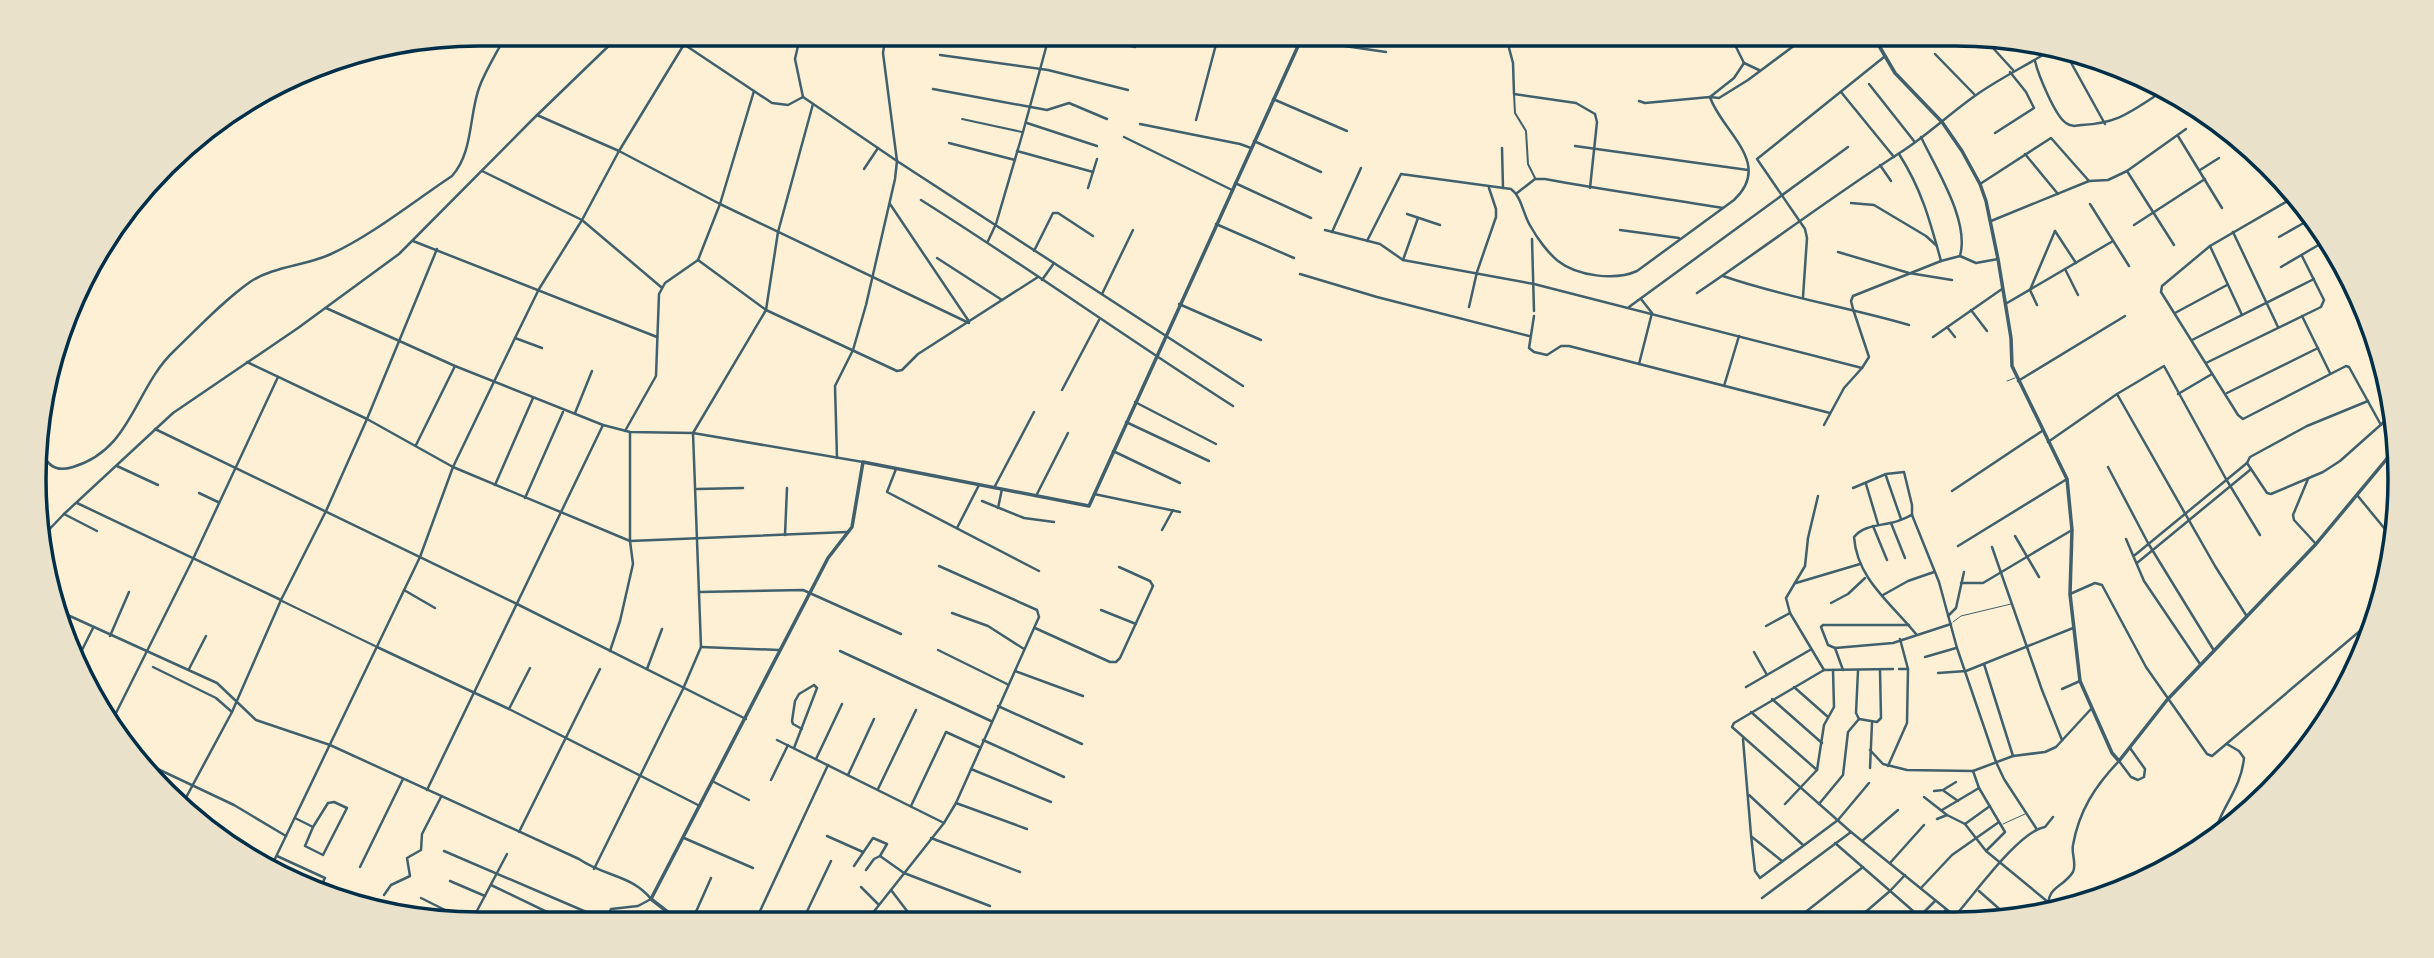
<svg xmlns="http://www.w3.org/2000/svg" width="2434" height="958" viewBox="0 0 2434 958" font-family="Helvetica,sans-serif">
  <rect width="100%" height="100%" fill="#fdf0d5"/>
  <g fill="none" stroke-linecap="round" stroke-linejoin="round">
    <g stroke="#3f606c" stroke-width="1">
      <path d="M2007,381L2015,378"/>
      <path d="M1953,622L1961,616L2011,604"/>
      <path d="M2003,824L2025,814"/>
    </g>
    <g stroke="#3f606c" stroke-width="2">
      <path d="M1514,94L1515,113L1526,131L1528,164L1535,178"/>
      <path d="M962,119L1022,132"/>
      <path d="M282,601L375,646"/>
      <path d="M1921,918L1931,921"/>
    </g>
    <g stroke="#3f606c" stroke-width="2.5">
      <path d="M667,33L772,103L788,105L803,97"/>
      <path d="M801,33L795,59L803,97"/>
      <path d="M1083,33L1135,47"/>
      <path d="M1254,33L1386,52"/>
      <path d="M1505,33L1513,63L1514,94L1576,103L1595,114L1597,122L1590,188"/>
      <path d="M1729,33L1744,63"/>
      <path d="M1983,37L2013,70"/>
      <path d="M2050,51L2069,59L2105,124"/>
      <path d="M1935,54L1974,94"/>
      <path d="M940,55L1048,70L1128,90"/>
      <path d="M2035,61C2038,74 2055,116 2066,123C2071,127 2076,126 2082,125C2119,123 2130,112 2160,93"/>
      <path d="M1744,63L1759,70"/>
      <path d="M1869,84L1914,141"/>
      <path d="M933,89L1047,110L1069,103L1107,119"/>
      <path d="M1841,92L1894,157"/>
      <path d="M803,97L897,161L1243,386"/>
      <path d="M1273,99L1347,131"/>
      <path d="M1639,101L1645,103L1710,97L1719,98L1748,80L1811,33"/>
      <path d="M537,115L619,151L720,204L969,323"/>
      <path d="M1196,120L1219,33"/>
      <path d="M1027,123L1097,146"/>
      <path d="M1140,124L1240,144L1251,148"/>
      <path d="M2227,126L2253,165L2262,171L2265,170"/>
      <path d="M1995,133L2034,108L2026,92L2010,72"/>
      <path d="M2178,136L2222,208"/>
      <path d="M1124,137L1232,190"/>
      <path d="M1921,137C1936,169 1970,221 1960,256"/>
      <path d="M1254,141L1321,172"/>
      <path d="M949,143L1015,160"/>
      <path d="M1575,146L1748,170"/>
      <path d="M1502,148L1503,188"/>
      <path d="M1017,151L1093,172"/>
      <path d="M1899,154C1922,190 1930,221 1941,261"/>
      <path d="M2025,154L2058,194"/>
      <path d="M1880,165L1891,181"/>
      <path d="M864,169L878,148"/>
      <path d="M2200,170L2219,158"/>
      <path d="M482,171L582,220L661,287"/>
      <path d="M2127,171L2186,129"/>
      <path d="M1235,183L1311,218"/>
      <path d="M1980,184L2051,138L2089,181"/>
      <path d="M1088,188L1097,159"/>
      <path d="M1517,193L1535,179H1545C1604,190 1663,198 1723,208"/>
      <path d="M2291,199L2210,246L2162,286L2161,292L2238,415L2243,419L2346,366L2349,367L2381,425"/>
      <path d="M921,200C1026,266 1128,339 1233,406"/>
      <path d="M1851,203L1874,205L1926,236L1937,246"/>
      <path d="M890,204L968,320"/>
      <path d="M2090,204L2129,266"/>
      <path d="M1407,214L1440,225"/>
      <path d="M1991,221L2089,181L2108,180L2127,171L2174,245"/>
      <path d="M1216,224L1294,258"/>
      <path d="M2134,225L2205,179"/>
      <path d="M1325,230L1380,244L1403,260L1534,284L1862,368"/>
      <path d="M1620,230L1679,238"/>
      <path d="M2055,231L2076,263"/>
      <path d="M1332,232L1361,168"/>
      <path d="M2233,232L2278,327"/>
      <path d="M2279,237L2309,220"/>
      <path d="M1532,239L1534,311"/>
      <path d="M413,241L657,337"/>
      <path d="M988,241L996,224L1023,132L1050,33"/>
      <path d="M1367,241L1401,174L1511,189C1522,197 1523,215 1531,227C1537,238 1548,253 1558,261C1577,276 1615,281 1637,271L1734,200C1774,163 1721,131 1710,97L1734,78L1744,63"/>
      <path d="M2210,246L2242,315"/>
      <path d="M1034,251L1053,213H1058L1093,236"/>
      <path d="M1838,252L1909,273L1952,280"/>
      <path d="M937,258L1002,300"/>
      <path d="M698,260L766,310L897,371L902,370L918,354L1038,277"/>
      <path d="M1403,260L1418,218"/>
      <path d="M2281,267L2327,240"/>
      <path d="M2065,269L2078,295"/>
      <path d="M1300,274L1377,297L1529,336"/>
      <path d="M1723,276C1783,297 1848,307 1909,325"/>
      <path d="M2348,278L2343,283L2358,305"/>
      <path d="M1042,280L1054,263"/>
      <path d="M1697,293C1765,247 1830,198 1898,154C1927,136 1951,112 1979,93C2004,76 2031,63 2056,47"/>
      <path d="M1102,294L1133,230"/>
      <path d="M1803,297L1807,238L1805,229L1757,159L1884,57"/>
      <path d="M2007,303L2113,241"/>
      <path d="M1179,304L1261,340"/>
      <path d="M2037,305L2030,290L2055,231"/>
      <path d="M1469,307L1477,272L1496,217V209L1489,188"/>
      <path d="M1629,307L1848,147"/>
      <path d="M326,308L455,366L603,425L630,432L693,433L863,462"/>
      <path d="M1971,310L1987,331"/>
      <path d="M2175,313L2227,285"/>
      <path d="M1534,316L1529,348L1534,352L1547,355L1561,346H1569L1830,413"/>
      <path d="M2302,316L2330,373"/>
      <path d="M1947,327L1955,337"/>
      <path d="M1933,337L2002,289"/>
      <path d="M515,338L542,348"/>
      <path d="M2192,340L2314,279"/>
      <path d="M247,362L367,419L453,467L630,541L847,532"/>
      <path d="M2206,363L2321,307L2324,300L2302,256"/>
      <path d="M1639,364L1652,313L1641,299"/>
      <path d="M2018,381L2125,316"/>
      <path d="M1724,386L1739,336"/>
      <path d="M1062,390L1099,320"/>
      <path d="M2227,393L2318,348"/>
      <path d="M2117,394L2215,566L2246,615"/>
      <path d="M2178,394L2212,374"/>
      <path d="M1135,402L1216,444"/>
      <path d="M40,412C38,435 38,478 73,467C133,449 134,388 175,350C199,327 223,301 250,282C274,266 305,266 331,254C372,235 413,202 452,176C473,153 469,116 479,88C486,69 498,51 507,33"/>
      <path d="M575,413L592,371"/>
      <path d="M1126,422L1209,461"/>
      <path d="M1824,425L1844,388L1862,368L1869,357L1853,309L1851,301L1853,296L1941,261L1960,256L1976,263L1998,259"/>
      <path d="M155,429L517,604L746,719"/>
      <path d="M625,431L656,376L659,294L665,283L698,260L720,204L754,91"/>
      <path d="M2048,442L2117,394L2164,366L2226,479L2260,535"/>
      <path d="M416,445L455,366"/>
      <path d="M1113,451L1180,483"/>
      <path d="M837,458L835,386L853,350L866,305L895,179L897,161L883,53L886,33"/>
      <path d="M2386,459L2394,468"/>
      <path d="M2247,463L2267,493L2271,494L2323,472L2340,461L2394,413"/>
      <path d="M117,466L158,485"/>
      <path d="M2108,467L2148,543L2213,649"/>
      <path d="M896,469L887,492L1039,571"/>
      <path d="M1886,476L1901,519"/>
      <path d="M2308,479L2293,515L2294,520L2316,544"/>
      <path d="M1866,484L1878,524"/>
      <path d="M495,485L533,398"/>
      <path d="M994,488L1034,412"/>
      <path d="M1853,488L1886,474L1904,472L1912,505V515L1939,582L1957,648L1996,762L2004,779L2036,828"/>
      <path d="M697,489L743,488"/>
      <path d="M1952,491L2042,431"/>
      <path d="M199,493L218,502"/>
      <path d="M1094,494L1180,512"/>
      <path d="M2357,495L2389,534"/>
      <path d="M1036,496L1068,433"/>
      <path d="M1818,496L1808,538L1805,566L1786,598L1790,613L1824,670"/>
      <path d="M525,498L563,412"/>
      <path d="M982,501L1024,518L1054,522"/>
      <path d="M77,503L281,600"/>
      <path d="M998,508L1002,489"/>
      <path d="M64,514L97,531"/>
      <path d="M1912,515C1905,518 1898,522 1890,523C1877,526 1863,526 1854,537C1857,579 1891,603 1916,634"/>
      <path d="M1891,523L1905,558"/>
      <path d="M1873,526L1887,560"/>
      <path d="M957,528L979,485"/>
      <path d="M1162,530L1173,510"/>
      <path d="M785,535L787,488"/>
      <path d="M2015,536L2039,577"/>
      <path d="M41,538L64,514L173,413L298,328L399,254L532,120L622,33"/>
      <path d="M2126,539L2144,581L2200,664"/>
      <path d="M1958,546L2067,479"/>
      <path d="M1992,547L2042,690L2062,740"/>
      <path d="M2135,555L2247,463L2250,457L2307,426L2368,401"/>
      <path d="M2137,563L2250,470"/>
      <path d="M1796,583L1860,564"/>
      <path d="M1961,583H1983L2072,530"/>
      <path d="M404,590L435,608"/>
      <path d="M699,592L803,590L901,634"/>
      <path d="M2070,594L2095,583L2102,585L2146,667L2207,754L2212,756L2367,625L2374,621"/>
      <path d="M1883,595L1908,581L1934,572"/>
      <path d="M1831,603L1848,594L1865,578"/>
      <path d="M1101,610L1136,624"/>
      <path d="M61,612L217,683L256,720L330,745L579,859C603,876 632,875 651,899L638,906L611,909L603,924"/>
      <path d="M952,613L988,626L1024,649"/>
      <path d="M1948,616L1956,608L1964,572"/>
      <path d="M1766,626L1790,613"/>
      <path d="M1035,628L1110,662H1116L1120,658L1153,586L1150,581L1119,567"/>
      <path d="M110,636L129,592"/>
      <path d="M377,647L509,709L700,806"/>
      <path d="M701,647L779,650"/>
      <path d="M1835,648L1893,643L1951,624"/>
      <path d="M938,650L1007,684"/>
      <path d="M610,651L620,621L633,564L630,541V432"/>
      <path d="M840,651L991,721"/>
      <path d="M1754,652L1767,675"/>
      <path d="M79,656L93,628"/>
      <path d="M1925,657L1956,648"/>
      <path d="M1984,664L2013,756"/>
      <path d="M153,667L216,698L232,712"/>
      <path d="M189,669L206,636"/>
      <path d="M647,669L662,629"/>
      <path d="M1893,669L1824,670L1734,723L1732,727L1851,832L1961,921"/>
      <path d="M1899,669H1908"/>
      <path d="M1843,670L1835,648L1828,645L1821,627L1823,625H1909"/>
      <path d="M1015,671L1083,696"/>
      <path d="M1858,671L1856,713L1859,719"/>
      <path d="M1938,673L1966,671L2073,628"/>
      <path d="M1746,687L1810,650"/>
      <path d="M1794,687L1828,717"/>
      <path d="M2062,689L2080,681"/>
      <path d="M1772,699L1822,743"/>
      <path d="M998,706L1082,744"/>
      <path d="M509,709L530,668"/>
      <path d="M1751,712L1817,770"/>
      <path d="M1859,719L1877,722L1881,718L1880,670"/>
      <path d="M109,727L193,559L278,377"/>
      <path d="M1743,739L1751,835L1755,871L1760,878L1838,820L1869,783"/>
      <path d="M777,740L944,823"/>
      <path d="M983,740L1064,777"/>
      <path d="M794,748L817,688L814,685L799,694L795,701L792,721L793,724L802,729"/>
      <path d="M1870,750L1883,764L1907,770L1973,771L2013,756L2045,752L2056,747L2091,709"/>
      <path d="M816,759L842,704"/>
      <path d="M141,761L234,805L286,836"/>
      <path d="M1888,766L1907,723L1908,669L1900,639"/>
      <path d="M1870,768L1872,723"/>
      <path d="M971,769L1051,802"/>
      <path d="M1973,771L1979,788L2005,832L1987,850"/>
      <path d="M848,775L874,719"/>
      <path d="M771,780L788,745"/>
      <path d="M714,782L749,800"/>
      <path d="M878,789L916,710"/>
      <path d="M427,790L603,425"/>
      <path d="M1934,791L1943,790L1956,782"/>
      <path d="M1944,791L1958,801"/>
      <path d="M1749,795L1803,845"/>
      <path d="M1924,797L1947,815L1965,824L1986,851L2048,902"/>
      <path d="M956,803L1027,829"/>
      <path d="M1785,804L1817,770L1824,725L1834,707L1833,670"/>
      <path d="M1819,804L1843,775L1848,732L1859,719"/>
      <path d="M182,805L232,712L281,600L326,511L367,419L437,249"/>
      <path d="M911,806L946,732L979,747"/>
      <path d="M1942,810L1979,788"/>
      <path d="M295,818L313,827L328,803L334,802L347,808L323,855L305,846L313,827"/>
      <path d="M1937,819L1947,815"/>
      <path d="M1965,824L1990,806"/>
      <path d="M519,832L600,669"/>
      <path d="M827,836L863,852"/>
      <path d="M1752,837L1782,861"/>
      <path d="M684,838L753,868"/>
      <path d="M931,838L1020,872"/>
      <path d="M2214,838C2218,810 2241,791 2244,758L2239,751L2227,744"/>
      <path d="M1862,841L1898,810"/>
      <path d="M1835,843L1920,917"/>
      <path d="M444,851L591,914"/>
      <path d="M277,856L325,878L320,888"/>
      <path d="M1890,863L1924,825"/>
      <path d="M272,865L420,557L453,467L515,338L539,289L582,220L619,151L691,33"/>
      <path d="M854,866L873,838L887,844L880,856L904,873L990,906"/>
      <path d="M360,867L403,779"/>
      <path d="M594,869L683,689L701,647L693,433L766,310L778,232L813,104"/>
      <path d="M866,870L874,859L880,856"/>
      <path d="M450,881L485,896"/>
      <path d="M491,885L574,925"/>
      <path d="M861,887L878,904"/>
      <path d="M1921,888L1952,855L1999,822"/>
      <path d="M891,890L917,924"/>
      <path d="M1979,891L2013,921"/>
      <path d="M2107,892C2117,877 2132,881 2148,880"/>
      <path d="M384,895L391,885L410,876L407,858L421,850L422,834L441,797"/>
      <path d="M421,898L471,923"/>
      <path d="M1762,898L1851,832"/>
      <path d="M2048,910C2047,885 2062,889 2073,872C2077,864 2071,853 2073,845C2079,811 2095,786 2119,761L2131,777L2138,780L2144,777L2145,769L2130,748"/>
      <path d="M1955,916C1974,895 2019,831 2045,827L2053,817"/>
      <path d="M1794,921L1863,867"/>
      <path d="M1855,921L1890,891L1905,875"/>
      <path d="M1915,921L1935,901"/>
      <path d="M1942,921L1946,909"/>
      <path d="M691,923L711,878"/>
      <path d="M470,924L507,854"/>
      <path d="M659,924L668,913"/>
      <path d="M754,924L828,765"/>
      <path d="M801,924L831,861"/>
      <path d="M864,924L944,823L956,803L1039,617L1037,610L939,566"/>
    </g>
    <g stroke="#3f606c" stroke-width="3.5">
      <path d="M1876,33L1878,44L1895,73L1942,122L1962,151L1980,184L1986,201L1998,259L2011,338L2012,366L2067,479L2072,530L2070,594L2080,681L2112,753L2119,761L2167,700L2316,544L2395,449"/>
      <path d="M692,924L669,913L651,899L828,558L852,527L863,462L1089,506L1304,33"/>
    </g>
  </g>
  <path d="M0 0H2434V958H0ZM479 46H1955A433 433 0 0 1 2388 479V479A433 433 0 0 1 1955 912H479A433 433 0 0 1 46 479V479A433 433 0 0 1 479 46Z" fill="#e9e1ca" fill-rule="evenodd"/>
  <path fill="none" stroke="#003049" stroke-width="3.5" d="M479 46H1955A433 433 0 0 1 2388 479V479A433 433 0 0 1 1955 912H479A433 433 0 0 1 46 479V479A433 433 0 0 1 479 46Z"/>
</svg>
